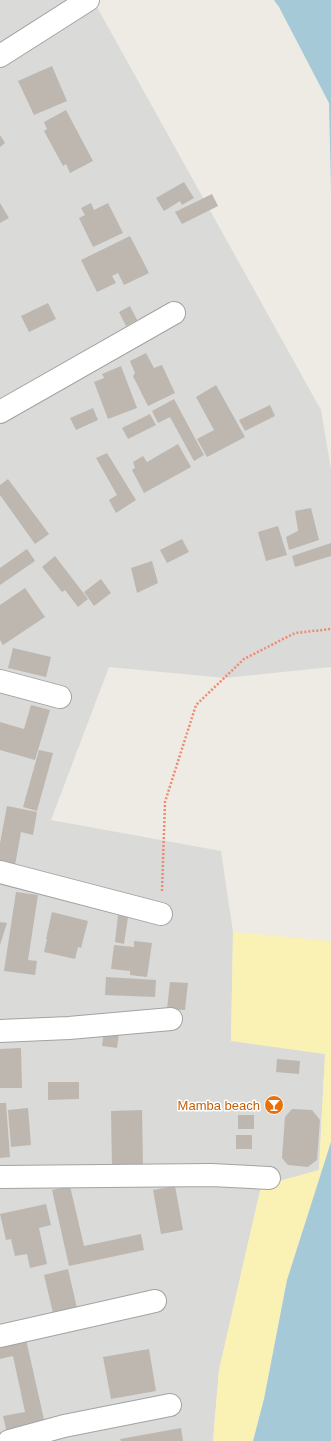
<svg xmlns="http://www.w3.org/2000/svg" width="331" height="1441" viewBox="0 0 331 1441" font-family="Arial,sans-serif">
  <rect width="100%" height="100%" fill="#edebe3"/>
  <path fill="#dadad9" d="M0,0H93L321,410L331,469V667L225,678L109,667L51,820L221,851L233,932L231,1040L325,1054L319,1170L261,1187L219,1370L213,1441H0Z"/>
  <path fill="#faf1b4" d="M233,932L331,941V1142L287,1280L264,1399L253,1441H213L219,1370L261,1186L319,1170L325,1054L231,1041Z"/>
  <g fill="#a6c9d8">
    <path d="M274,0H331V189L329,103L279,7Z"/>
    <path d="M331,1142V1441H253L264,1399L287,1280Z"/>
  </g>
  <g fill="#bdb7b0">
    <path d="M52,66L67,101L34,115L18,81Z"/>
    <path d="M66,110L93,161L70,173L66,164L63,166L44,131L47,129L44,122Z"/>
    <path d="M0,135L5,143L0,147Z"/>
    <path d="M184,182L194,198L182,205L180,201L164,211L156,198Z"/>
    <path d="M212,194L218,206L182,224L175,212Z"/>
    <path d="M0,203L9,218L0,223Z"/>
    <path d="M91,203L94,210L108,203L123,233L93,247L79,218L85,215L81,208Z"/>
    <path d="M130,236L149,273L124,285L118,273L112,276L116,283L97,292L81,260Z"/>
    <path d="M48,303L56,319L29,332L21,316Z"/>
    <path d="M130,306L137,320L126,326L119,312Z"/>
    <path d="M146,353L154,368L162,365L175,393L148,406L133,376L135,373L130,361Z"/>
    <path d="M121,366L137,408L108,419L94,382L104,378L102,374Z"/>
    <path d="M216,385L245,437L207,457L197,439L214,430L196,397Z"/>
    <path d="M174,399L204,455L194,461L170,417L158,423L152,411Z"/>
    <path d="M270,405L275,416L245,431L239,420Z"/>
    <path d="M93,408L98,420L76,430L70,418Z"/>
    <path d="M150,414L156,425L128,439L122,428Z"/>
    <path d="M178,444L191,467L144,493L132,470L135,468L133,462L143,456L147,462Z"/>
    <path d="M107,453L136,500L116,513L109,500L117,495L96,458Z"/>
    <path d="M8,479L49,534L35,544L0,495V485Z"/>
    <path d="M311,508L319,540L289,550L286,537L298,531L295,511Z"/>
    <path d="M278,526L287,555L266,561L258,532Z"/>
    <path d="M182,539L189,552L167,563L160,550Z"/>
    <path d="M331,543V556L295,567L292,556Z"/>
    <path d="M27,549L35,561L0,585V568Z"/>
    <path d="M55,556L88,599L78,607L65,590L62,592L42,567Z"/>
    <path d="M152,561L158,583L137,593L131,568Z"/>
    <path d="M101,579L111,593L94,606L84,592Z"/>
    <path d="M25,588L45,617L3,645L0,640V605Z"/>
    <path d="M13,648L51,657L46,677L8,668Z"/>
    <path d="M31,705L50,710L35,760L0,750V722L24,729Z"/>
    <path d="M39,750L53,753L37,811L23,807Z"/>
    <path d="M7,806L37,812L33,835L21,832L14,871L0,868V843Z"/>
    <path d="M16,892L38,895L28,960L37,961L35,975L4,971Z"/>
    <path d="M52,912L88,921L81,948L78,947L75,959L44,952L47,939H46Z"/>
    <path d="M118,915L128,917L124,944L115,942Z"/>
    <path d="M0,922L7,923L0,945Z"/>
    <path d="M134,941L152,943L147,977L130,975V971L111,969L114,945L134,947Z"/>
    <path d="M106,977L156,980L155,997L105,995Z"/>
    <path d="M170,982L188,983L185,1010L167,1009Z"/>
    <path d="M104,1031L119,1033L117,1048L102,1046Z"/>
    <path d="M21,1048L22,1088H0V1049Z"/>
    <path d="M277,1059L300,1061L299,1074L276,1072Z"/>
    <path d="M48,1082H79V1099L48,1100Z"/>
    <path d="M0,1103H6L10,1157L0,1158Z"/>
    <path d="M28,1108L31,1145L11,1147L8,1110Z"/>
    <path d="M292,1109L312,1110L320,1120L317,1160L308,1167L288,1165L282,1158L285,1117Z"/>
    <path d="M142,1110L143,1167H112L111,1111Z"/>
    <rect x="238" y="1115" width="16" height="14"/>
    <rect x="236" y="1135" width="16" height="14"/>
    <path d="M70,1186L84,1246L141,1234L144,1250L69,1266L52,1190Z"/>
    <path d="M175,1186L183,1230L161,1234L153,1190Z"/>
    <path d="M46,1204L51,1225L39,1228L47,1264L30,1268L27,1254L15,1256L11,1239L6,1240L0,1214Z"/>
    <path d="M68,1269L77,1308L53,1313L44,1275Z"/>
    <path d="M25,1335L45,1424L7,1433L3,1416L25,1412L13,1356L0,1359V1340Z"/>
    <path d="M149,1349L156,1391L111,1399L103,1357Z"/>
    <path d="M181,1428L183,1441H121L120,1439Z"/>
  </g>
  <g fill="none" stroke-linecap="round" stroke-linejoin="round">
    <defs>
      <g id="minor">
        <path d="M0,56L88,0"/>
        <path d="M0,412L174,313"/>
        <path d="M0,681L60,697"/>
        <path d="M0,872L161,914"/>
        <path d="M0,1031L69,1028L171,1019"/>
        <path d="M0,1177L211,1175L269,1178"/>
        <path d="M0,1336L155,1301"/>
        <path d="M9,1441L64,1426L170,1405"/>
      </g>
    </defs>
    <use href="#minor" stroke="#a3a3a3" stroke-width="24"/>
    <path stroke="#f08971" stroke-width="2.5" stroke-dasharray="2 2" stroke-linecap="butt" d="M162,891L165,802L196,705L244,659L295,633L331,629"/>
    <use href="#minor" stroke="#fff" stroke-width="22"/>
  </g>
  <defs>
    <symbol id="bar-disc" viewBox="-11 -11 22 22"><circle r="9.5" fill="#e8710a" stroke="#fff"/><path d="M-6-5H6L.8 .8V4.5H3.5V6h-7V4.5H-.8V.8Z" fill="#fff"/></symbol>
  </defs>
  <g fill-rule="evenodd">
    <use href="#bar-disc" x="263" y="1094" width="22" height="22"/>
  </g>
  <g text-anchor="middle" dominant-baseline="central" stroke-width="3" stroke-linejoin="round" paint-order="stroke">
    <g font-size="13" fill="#c56008" stroke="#fff" text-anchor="end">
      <text x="260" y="1105">Mamba beach</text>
    </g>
  </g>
</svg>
